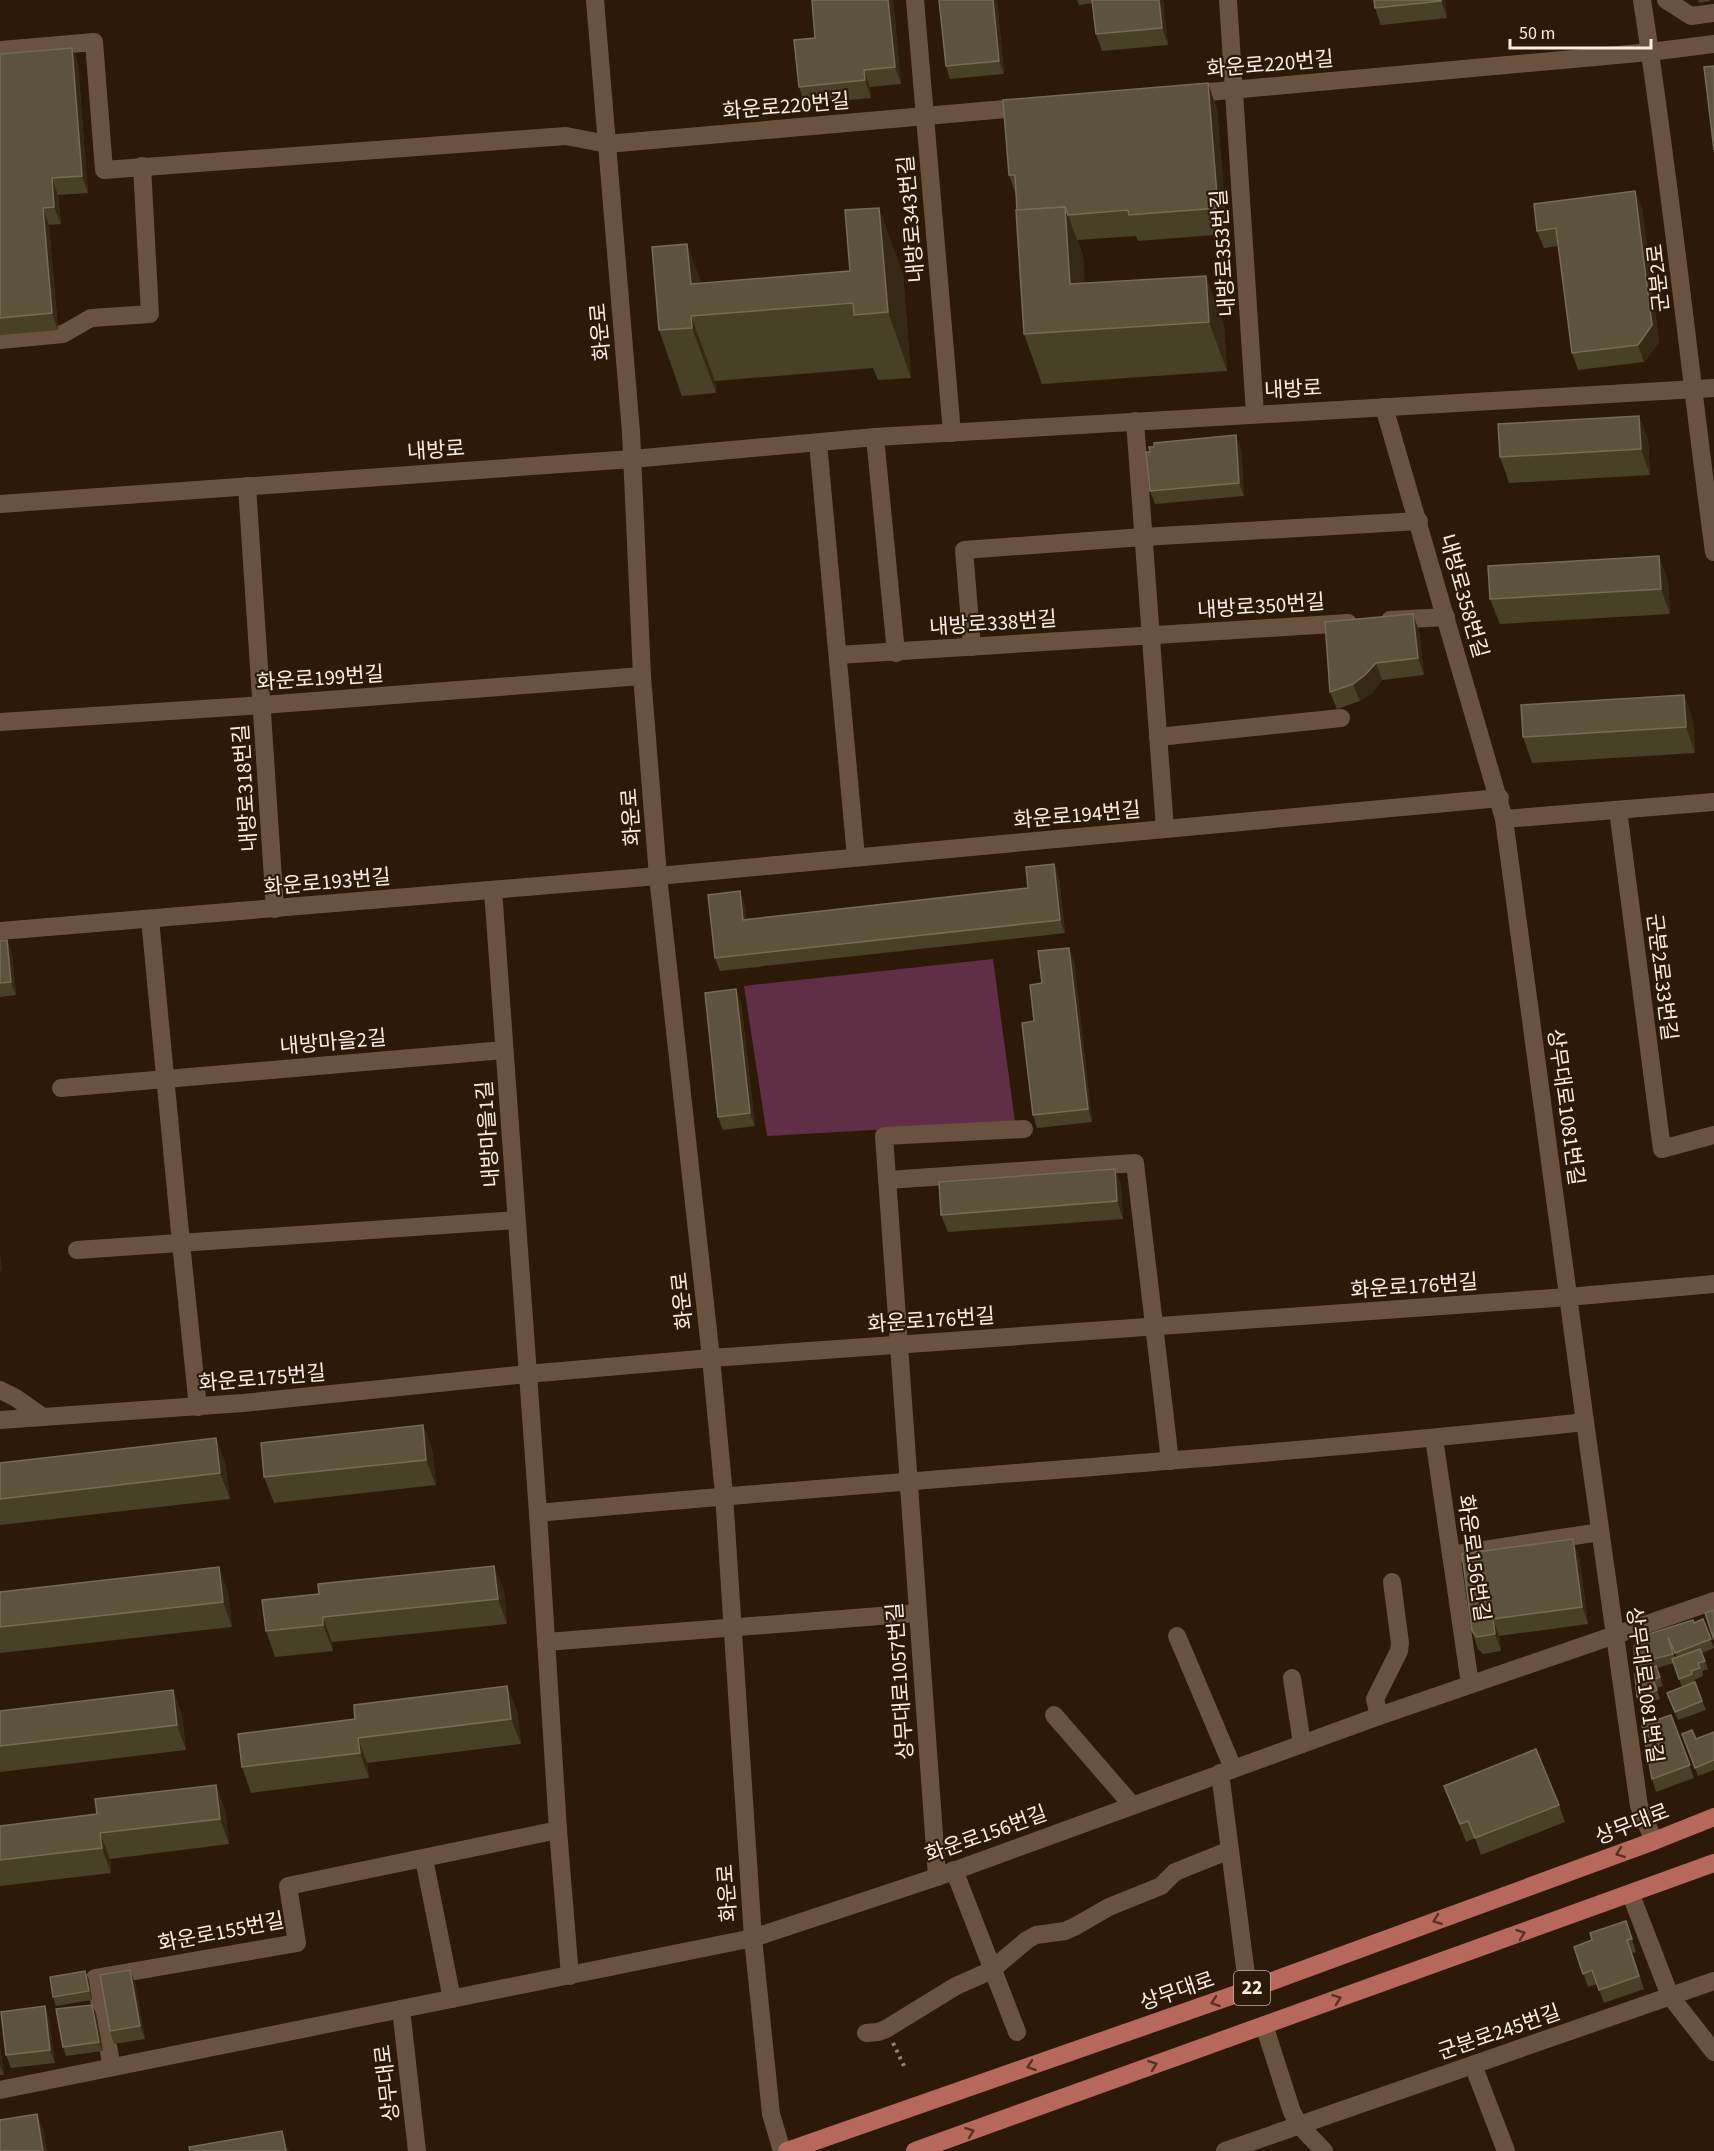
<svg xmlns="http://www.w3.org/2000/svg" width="1714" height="2151" viewBox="0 0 1714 2151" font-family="'Source Sans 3','Noto Sans KR',sans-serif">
  <rect width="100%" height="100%" fill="#2d1908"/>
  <path fill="#602f47" d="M993,959L1015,1122L767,1136L744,986Z"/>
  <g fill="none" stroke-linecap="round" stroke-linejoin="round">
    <path stroke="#968577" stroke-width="4" stroke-dasharray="3 4.5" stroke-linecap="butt" d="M893,2043L906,2070"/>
    <g stroke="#6a5241" stroke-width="18">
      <path d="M595,0L631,432L642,676L658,876L711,1358L724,1495L753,1938L771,2114L782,2151"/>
      <path d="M915,0L952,433"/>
      <path d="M1228,0L1255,414"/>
      <path d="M1642,0C1671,184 1689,368 1714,552"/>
      <path d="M1666,0L1691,16L1714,13"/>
      <path d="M0,50L94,42L104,170L566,136L607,144L1028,107"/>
      <path d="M1187,94L1650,52L1714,44"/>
      <path d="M0,340L63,334L91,318L150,314L142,166"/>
      <path d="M1384,407L1504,819L1585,1422L1639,1806L1654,1841"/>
      <path d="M1135,421L1165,829"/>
      <path d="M875,437L896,653"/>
      <path d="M818,443L856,857"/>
      <path d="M247,486L275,909"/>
      <path d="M0,504L632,459L875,437L1714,388"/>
      <path d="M1390,620L1446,617"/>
      <path d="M972,647L964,550L1143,537L1419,521"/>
      <path d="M838,655L1348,623"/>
      <path d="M0,722L263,705L642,676"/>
      <path d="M1158,737L1341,718"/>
      <path d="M1618,810L1662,1149L1714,1135"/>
      <path d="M1504,819L1714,802"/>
      <path d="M493,890L538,1513L558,1830L570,1976"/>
      <path d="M150,919L181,1243L198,1407"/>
      <path d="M0,931L658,876L1500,798"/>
      <path d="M61,1088L504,1050"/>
      <path d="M888,1180L1135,1163L1170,1461"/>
      <path d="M77,1250L516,1220"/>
      <path d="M0,1390L16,1398L43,1417"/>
      <path d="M0,1420L243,1403L527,1374L711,1358L1568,1297L1714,1284"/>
      <path d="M1434,1438L1470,1684"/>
      <path d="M538,1513C887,1480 1237,1460 1585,1422"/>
      <path d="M1451,1555L1600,1532"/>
      <path d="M1177,1636L1233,1768"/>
      <path d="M546,1642L918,1613"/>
      <path d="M1292,1678L1302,1744"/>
      <path d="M1054,1715L1132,1805"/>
      <path d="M1379,1716L1375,1699L1399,1651L1400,1643L1392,1582"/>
      <path d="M1220,1773L1248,1990"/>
      <path d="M424,1859L452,1999"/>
      <path d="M954,1870L1017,2032"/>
      <path d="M937,1877L884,1136L1024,1129"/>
      <path d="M1631,1895L1670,1996L1714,2052"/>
      <path d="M401,2009L417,2151"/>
      <path d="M1264,2025L1292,2112L1299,2125L1324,2151"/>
      <path d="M866,2033L878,2032L886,2029L956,1986L990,1971L1027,1940L1036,1935L1065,1931L1076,1926L1109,1907L1161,1886L1175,1872L1230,1850"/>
      <path d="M1473,2065L1506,2151"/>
      <path d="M112,2067L95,1978L297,1943L288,1886L558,1830"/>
      <path d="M0,2090L753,1938L937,1877L1379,1716L1714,1601"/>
      <path d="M1225,2151L1714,1981"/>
    </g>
    <g stroke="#b7685d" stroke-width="18">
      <path d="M787,2151L1248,1990L1654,1841L1714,1817"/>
      <path d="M915,2151L1714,1863"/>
    </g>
  </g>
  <g fill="#494028" fill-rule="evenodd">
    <path d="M893,0L901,84L870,87L871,98L805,104L799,87L815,38Z"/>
    <path d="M939,0H997L1004,74L950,79L946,66Z"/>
    <path d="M1077,0H1163L1168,45L1102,51L1096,34L1093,3L1079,5Z"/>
    <path d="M1374,0H1445L1447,18L1381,25L1375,8Z"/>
    <path d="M1698,0H1710V1L1699,3Z"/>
    <path d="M72,48L78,65L88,193L58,195L61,224L49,225L58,330L0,335V54Z"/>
    <path d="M1208,83L1217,109L1227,234L1138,241L1136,236L1077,240L1083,256L1084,283L1224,325L1227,371L1042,384L1024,334L1016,195L1009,175Z"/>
    <path d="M1642,208L1659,342L1644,362L1578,370L1572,353L1558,246L1544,248L1537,231Z"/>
    <path d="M903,273L911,378L878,380L873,368L715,381L716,393L682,396L659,330L702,283Z"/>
    <path d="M1639,416L1648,441L1650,475L1509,483L1500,457Z"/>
    <path d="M1241,448L1244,496L1155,504L1150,491V452Z"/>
    <path d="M1659,556L1668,582L1670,614L1500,624L1490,599Z"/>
    <path d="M1419,631L1424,675L1382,680L1372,693L1360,701L1337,709L1330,692Z"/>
    <path d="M1693,720L1695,753L1532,763L1523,737Z"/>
    <path d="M1054,864L1059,877L1065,933L720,971L715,958L745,904L746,919L1028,888Z"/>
    <path d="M7,940L12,953L16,995L0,997V941Z"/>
    <path d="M1074,961L1092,1122L1037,1128L1033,1115L1034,1021Z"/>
    <path d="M741,1002L755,1126L723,1130L718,1117Z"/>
    <path d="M1115,1169L1121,1186L1123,1219L948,1232L941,1215Z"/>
    <path d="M423,1425L432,1450L436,1485L274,1503L264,1477Z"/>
    <path d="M216,1438L225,1463L230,1499L0,1525V1463Z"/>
    <path d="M1579,1556L1588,1624L1499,1636L1501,1651L1483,1654L1478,1649L1472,1631Z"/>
    <path d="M504,1591L507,1624L332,1642L333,1651L275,1657L266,1631L262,1600Z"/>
    <path d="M0,1592H228L232,1627L0,1653Z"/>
    <path d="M1703,1619L1714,1648L1702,1653L1708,1669L1702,1671L1703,1676L1694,1680L1706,1710L1678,1720L1667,1693L1682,1687L1674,1663L1657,1668L1663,1686L1656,1688L1660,1699L1640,1706L1637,1697V1673L1636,1671L1694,1623ZM1671,1645L1677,1657L1675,1658Z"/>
    <path d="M507,1686L517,1712L521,1744L367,1763L369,1778L251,1793L242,1767L355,1719Z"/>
    <path d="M173,1690L182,1716L186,1750L0,1772V1711Z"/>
    <path d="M1671,1715L1694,1778L1656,1792L1652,1779Z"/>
    <path d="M1714,1732V1770L1698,1776L1682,1734L1696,1739Z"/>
    <path d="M216,1785L225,1810L229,1844L110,1859L111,1873L0,1886V1826L97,1814Z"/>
    <path d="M1444,1786L1559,1805L1565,1822L1481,1855L1475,1838L1466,1842Z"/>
    <path d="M1626,1921L1636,1952L1632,1953L1644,1989L1604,2003L1597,1984L1588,1987L1574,1947L1592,1940Z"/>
    <path d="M130,1970L135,1983L145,2039L114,2044L110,2031Z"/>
    <path d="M89,1980L92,2000L56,2006L53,1997Z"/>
    <path d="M92,2005L96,2013L103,2051L66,2056L63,2047Z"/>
    <path d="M45,2006L49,2019L55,2063L11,2068L6,2055Z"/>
    <path d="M0,2047L4,2075H0Z"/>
  </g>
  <g fill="#362913">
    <path d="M888,0H893L901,84L895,67Z"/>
    <path d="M993,0H997L1004,74L999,61Z"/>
    <path d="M1159,0H1163L1168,45L1162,28Z"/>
    <path d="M1441,0H1445L1447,18Z"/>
    <path d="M72,48L78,65L88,193L82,176Z"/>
    <path d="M864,70L870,87L871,98L865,80Z"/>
    <path d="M1208,83L1217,109L1227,234L1218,208Z"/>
    <path d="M52,178L58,195L61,224L54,207Z"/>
    <path d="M1635,191L1642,208L1659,342L1644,362L1638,345Z"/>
    <path d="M1065,207L1083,256L1088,330L1070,284Z"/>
    <path d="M43,208L49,225L58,330L52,313Z"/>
    <path d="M879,208L903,273L911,378L888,312Z"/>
    <path d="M687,244L711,309L691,284Z"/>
    <path d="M1206,276L1224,325L1227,371L1209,322Z"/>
    <path d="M691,316L715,381L716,393L692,328Z"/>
    <path d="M1639,416L1648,441L1650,475L1641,449Z"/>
    <path d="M1236,435L1241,448L1244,496L1239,483Z"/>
    <path d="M1659,556L1668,582L1670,614L1661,589Z"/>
    <path d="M1413,614L1419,631L1424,675L1418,658Z"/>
    <path d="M1376,663L1382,680L1372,693L1360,701L1353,684Z"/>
    <path d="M1684,695L1693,720L1695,753L1686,727Z"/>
    <path d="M1054,864L1059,877L1065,933L1060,920Z"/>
    <path d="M740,891L745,904L748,933L743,920Z"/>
    <path d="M7,940L12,953L16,995L11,982Z"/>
    <path d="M1069,948L1074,961L1092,1122L1088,1109Z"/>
    <path d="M736,989L741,1002L755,1126L750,1113Z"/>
    <path d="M1115,1169L1121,1186L1123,1219L1117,1201Z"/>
    <path d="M0,1253L2,1270L0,1272Z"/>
    <path d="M423,1425L432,1450L436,1485L426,1460Z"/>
    <path d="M216,1438L225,1463L230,1499L220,1473Z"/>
    <path d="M1573,1539L1579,1556L1588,1624L1582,1607Z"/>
    <path d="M494,1566L504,1591L507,1624L498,1599Z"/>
    <path d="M219,1567L228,1592L232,1627L223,1602Z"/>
    <path d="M323,1617L332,1642L333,1651L323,1625Z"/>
    <path d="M1493,1619L1499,1636L1501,1651L1495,1634Z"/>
    <path d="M507,1686L517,1712L521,1744L511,1719Z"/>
    <path d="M173,1690L182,1716L186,1750L177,1725Z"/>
    <path d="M358,1738L367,1763L369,1778L360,1753Z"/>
    <path d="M216,1785L225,1810L229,1844L220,1819Z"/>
    <path d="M100,1833L110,1859L111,1873L102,1848Z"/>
    <path d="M130,1970L135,1983L145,2039L140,2026Z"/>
    <path d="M85,1971L89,1980L92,2000L89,1991Z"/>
    <path d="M92,2005L96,2013L103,2051L99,2042Z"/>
    <path d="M45,2006L49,2019L55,2063L50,2050Z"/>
    <path d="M0,2047L4,2075L0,2066Z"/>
    <path d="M37,2114L44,2132L47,2151H43Z"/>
    <path d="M282,2131L288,2148L289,2151H286Z"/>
  </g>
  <g fill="#5d533c" stroke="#766b56" stroke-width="1.5">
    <path d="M812,0H888L895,67L864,70L865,80L799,87L794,40L815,38Z"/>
    <path d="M939,0H993L999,61L946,66Z"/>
    <path d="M1092,0H1159L1162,28L1096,34Z"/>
    <path d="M1374,0H1441V1L1375,8Z"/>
    <path d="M72,48L82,176L52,178L54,207L43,208L52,313L0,318V54Z"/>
    <path d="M1714,66V150L1704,67Z"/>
    <path d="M1208,83L1218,208L1129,215L1128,210L1068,215L1065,207L1017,210L1015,175H1009L1003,100Z"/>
    <path d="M1635,191L1652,325L1638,345L1572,353L1556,228L1537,231L1534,204Z"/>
    <path d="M1065,207L1070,284L1206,276L1209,322L1024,334L1016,210Z"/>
    <path d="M879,208L888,312L854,315L853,303L691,316L692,328L659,330L652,247L687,244L691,284L850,271L845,210Z"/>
    <path d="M1639,416L1641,449L1500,457L1498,424Z"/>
    <path d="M1236,435L1239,483L1150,491L1146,452H1150L1149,447H1154V443Z"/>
    <path d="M1659,556L1661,589L1490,599L1488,566Z"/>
    <path d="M1413,614L1418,658L1376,663L1365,675L1353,684L1330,692L1325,622Z"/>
    <path d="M1684,695L1686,727L1523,737L1521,705Z"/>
    <path d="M1054,864L1060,920L715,958L708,895L740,891L743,920L1028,888L1026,867Z"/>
    <path d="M7,940L11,982L0,983V941Z"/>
    <path d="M1069,948L1088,1109L1033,1115L1022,1023L1034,1021L1030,985L1042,983L1038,951Z"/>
    <path d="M736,989L750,1113L718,1117L705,993Z"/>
    <path d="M1115,1169L1117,1201L941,1215L939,1182Z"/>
    <path d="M423,1425L426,1460L264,1477L261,1443Z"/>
    <path d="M216,1438L220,1473L0,1499V1463Z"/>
    <path d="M1573,1539L1582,1607L1493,1619L1495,1634L1477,1637L1472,1631L1462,1554Z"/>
    <path d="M494,1566L498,1599L323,1617V1625L266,1631L262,1600L319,1594L318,1584Z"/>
    <path d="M219,1567L223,1602L0,1627V1592Z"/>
    <path d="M1714,1610V1640L1705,1613Z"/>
    <path d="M1703,1619L1711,1639L1675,1653L1668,1637L1673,1654L1650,1660L1651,1667L1636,1671L1634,1647L1639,1637L1693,1620L1694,1623Z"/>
    <path d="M1700,1649L1705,1661L1698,1663L1700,1668L1691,1671L1692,1674L1679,1679L1672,1659Z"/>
    <path d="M1656,1666L1660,1677L1653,1680L1657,1690L1637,1697L1635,1674Z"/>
    <path d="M1695,1682L1702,1701L1675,1712L1667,1693Z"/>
    <path d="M507,1686L511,1719L358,1738L360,1753L242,1767L238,1734L355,1719L354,1705Z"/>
    <path d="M173,1690L177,1725L0,1746V1711Z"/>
    <path d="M1671,1715L1690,1765L1652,1779L1642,1725Z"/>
    <path d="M1692,1730L1696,1739L1714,1732V1760L1695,1768L1682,1734Z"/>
    <path d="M1536,1749L1559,1805L1475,1838L1468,1821L1460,1824L1444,1786Z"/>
    <path d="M216,1785L220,1819L100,1833L102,1848L0,1860V1826L97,1814L95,1799Z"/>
    <path d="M1626,1921L1632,1939L1627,1940L1639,1976L1599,1990L1592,1970L1583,1974L1574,1947L1592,1940L1590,1933Z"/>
    <path d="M130,1970L140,2026L110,2031L100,1975Z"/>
    <path d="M85,1971L89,1991L53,1997L50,1977Z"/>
    <path d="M92,2005L99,2042L63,2047L56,2009Z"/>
    <path d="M45,2006L50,2050L6,2055L1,2012Z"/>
    <path d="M37,2114L43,2151H0V2120Z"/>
    <path d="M282,2131L286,2151H190L189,2147Z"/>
  </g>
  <defs><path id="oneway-chevron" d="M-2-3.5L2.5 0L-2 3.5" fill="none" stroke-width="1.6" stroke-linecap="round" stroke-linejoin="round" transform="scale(1.5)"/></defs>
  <g stroke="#563122">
    <use href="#oneway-chevron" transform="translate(1620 1853) rotate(160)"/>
    <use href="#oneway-chevron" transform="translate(1437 1920) rotate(160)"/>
    <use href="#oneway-chevron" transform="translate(1521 1934) rotate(-20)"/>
    <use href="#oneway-chevron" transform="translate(1337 1999) rotate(-20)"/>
    <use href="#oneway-chevron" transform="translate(1215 2002) rotate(161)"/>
    <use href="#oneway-chevron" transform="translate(1153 2065) rotate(-20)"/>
    <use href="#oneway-chevron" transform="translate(1031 2066) rotate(161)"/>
    <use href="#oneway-chevron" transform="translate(970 2132) rotate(-20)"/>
  </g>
  <g text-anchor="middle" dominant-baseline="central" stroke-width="4.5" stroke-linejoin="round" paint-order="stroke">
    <rect fill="#2d1908" stroke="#beada1" stroke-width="1.5" x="1234" y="1971" width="36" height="34" rx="4.5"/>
    <g font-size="20" font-weight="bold" fill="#fcede3">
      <text x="1252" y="1988">22</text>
    </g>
    <g font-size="21" fill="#fcede3" stroke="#2d1908">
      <text transform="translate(1270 64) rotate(-5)">화운로220번길</text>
      <text transform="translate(786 106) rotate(-5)">화운로220번길</text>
      <text transform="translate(911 219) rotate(-95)">내방로343번길</text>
      <text transform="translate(1223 253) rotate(-94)">내방로353번길</text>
      <text transform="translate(1658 278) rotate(-96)">군분2로</text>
      <text transform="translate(600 332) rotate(-95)">화운로</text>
      <text transform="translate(1293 389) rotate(-3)">내방로</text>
      <text transform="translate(436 450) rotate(-4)">내방로</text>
      <text transform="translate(1464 596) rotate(74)">내방로358번길</text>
      <text transform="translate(1261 606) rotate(-4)">내방로350번길</text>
      <text transform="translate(993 623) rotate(-4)">내방로338번길</text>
      <text transform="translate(320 678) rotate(-4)">화운로199번길</text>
      <text transform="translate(245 788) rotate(-94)">내방로318번길</text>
      <text transform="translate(1077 815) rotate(-5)">화운로194번길</text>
      <text transform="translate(631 817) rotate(-94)">화운로</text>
      <text transform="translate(327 882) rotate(-5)">화운로193번길</text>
      <text transform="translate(1662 977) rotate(83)">군분2로33번길</text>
      <text transform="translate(333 1042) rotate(-5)">내방마을2길</text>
      <text transform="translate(1566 1107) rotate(82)">상무대로1081번길</text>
      <text transform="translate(488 1134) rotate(-94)">내방마을1길</text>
      <text transform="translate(1414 1286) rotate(-4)">화운로176번길</text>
      <text transform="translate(682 1301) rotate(-96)">화운로</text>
      <text transform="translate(931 1320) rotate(-4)">화운로176번길</text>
      <text transform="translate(262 1378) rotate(-5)">화운로175번길</text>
      <text transform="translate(1474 1558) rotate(82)">화운로156번길</text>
      <text transform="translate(900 1681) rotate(-94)">상무대로1057번길</text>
      <text transform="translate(1645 1685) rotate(82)">상무대로1081번길</text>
      <text transform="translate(1632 1824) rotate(-21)">상무대로</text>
      <text transform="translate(986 1834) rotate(-20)">화운로156번길</text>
      <text transform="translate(727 1893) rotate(-94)">화운로</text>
      <text transform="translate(221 1932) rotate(-11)">화운로155번길</text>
      <text transform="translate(1177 1991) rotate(-19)">상무대로</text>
      <text transform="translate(1499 2032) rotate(-19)">군분로245번길</text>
      <text transform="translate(387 2083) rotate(-97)">상무대로</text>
    </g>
  </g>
  <path d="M1510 39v9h141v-9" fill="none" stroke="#fcede3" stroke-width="3"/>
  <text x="1519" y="39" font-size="18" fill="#fcede3" stroke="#2d1908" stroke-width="4.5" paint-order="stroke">50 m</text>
</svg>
